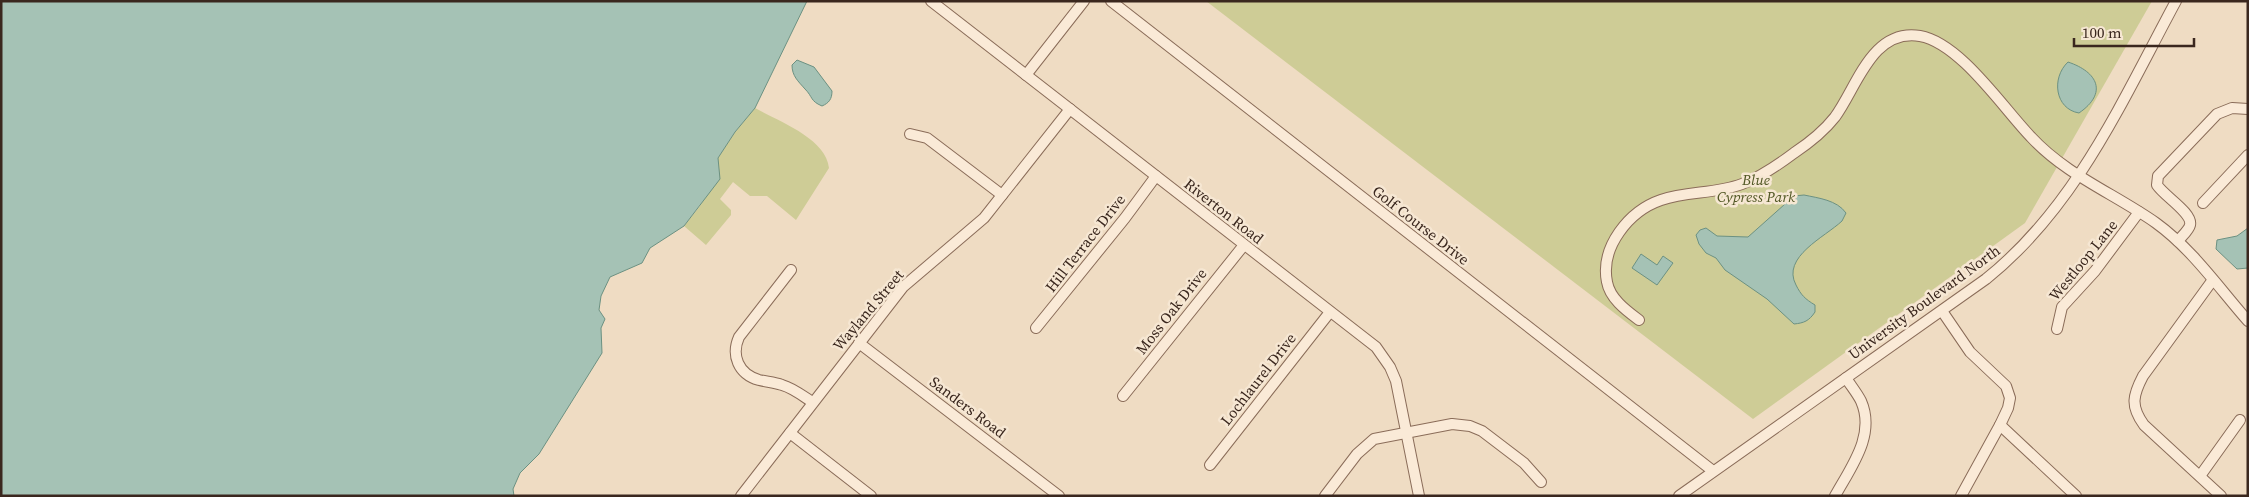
<svg xmlns="http://www.w3.org/2000/svg" width="2249" height="497" viewBox="0 0 2249 497" font-family="'Source Serif 4',serif">
  <rect width="100%" height="100%" fill="#efdcc3"/>
  <g fill="#cecc96">
    <path d="M1206,1H2152L2025,223L1753,419Z"/>
    <path d="M755,108C778,121 826,138 829,168L796,220L767,196H750L733,182L720,199L731,210V215L706,245L684,226L700,206L718,158L735,132Z"/>
  </g>
  <g fill="#a5c2b5" stroke="#6c9182">
    <path d="M1,1H807L755,108L735,132L718,158L720,179L684,226L650,248L642,263L610,277L601,296L599,310L605,319L601,328L602,353L539,454L520,473L513,489L514,496H1Z"/>
    <path d="M797,60L814,67L832,91C832,99 829,103 822,106C810,101 813,97 805,89C798,81 792,76 792,65Z"/>
    <path d="M2068,62C2098,72 2108,93 2079,113C2055,109 2051,78 2068,62Z"/>
    <path d="M1804,195C1818,198 1837,200 1846,213L1842,221C1825,237 1781,257 1796,285C1801,295 1805,299 1815,305V312C1809,321 1804,323 1794,324L1767,299L1725,270L1716,258L1706,253L1699,244L1696,235L1700,230L1706,228L1717,236L1748,237L1794,196Z"/>
    <path d="M2248,228V268L2237,269L2216,249L2217,240L2237,236Z"/>
    <path d="M1641,254L1657,265L1663,256L1673,263L1657,285L1632,268Z"/>
  </g>
  <g fill="none" stroke-linecap="round" stroke-linejoin="round">
    <defs>
      <g id="minor">
        <path d="M931,1L1376,347L1390,367L1396,381L1419,496"/>
        <path d="M1111,1L1713,471"/>
        <path d="M1026,75L1084,1"/>
        <path d="M910,134L927,138L1002,195"/>
        <path d="M2203,203L2248,155"/>
        <path d="M2178,241C2182,236 2189,230 2190,225C2193,213 2164,196 2157,185L2158,176L2217,114L2232,108L2248,109"/>
        <path d="M791,270L739,337C731,355 738,374 759,380C767,382 774,382 782,385C793,388 803,396 812,402"/>
        <path d="M2212,281L2143,376C2133,395 2130,406 2144,425L2221,496"/>
        <path d="M1942,311L1970,352L2006,386L2010,398L2008,408L2000,425L1961,496"/>
        <path d="M1639,320C1627,311 1610,299 1607,282C1600,247 1629,211 1661,200C1687,191 1716,194 1742,184C1761,177 1778,165 1794,153C1809,143 1824,131 1835,117C1857,87 1872,28 1920,36C1960,43 2003,108 2031,137C2066,175 2115,194 2156,223C2192,249 2219,288 2248,321"/>
        <path d="M1036,328L1125,218L1156,176"/>
        <path d="M2057,329L2062,307L2095,271L2139,212"/>
        <path d="M859,343L1059,496"/>
        <path d="M1123,396L1244,245"/>
        <path d="M2000,425L2076,496"/>
        <path d="M790,433L871,496"/>
        <path d="M1210,465L1330,312"/>
        <path d="M2200,476L2240,420"/>
        <path d="M741,496L903,287L984,218L1070,109"/>
        <path d="M1325,496L1357,454L1374,439L1452,424L1470,426L1482,431L1524,463L1541,482"/>
        <path d="M1679,496L1986,279C2076,207 2122,101 2176,1"/>
        <path d="M1835,496C1851,467 1876,435 1861,401C1857,393 1851,386 1846,378"/>
      </g>
    </defs>
    <use href="#minor" stroke="#8a6c59" stroke-width="12"/>
    <use href="#minor" stroke="#faead7" stroke-width="10"/>
  </g>
  <g text-anchor="middle" dominant-baseline="central" stroke-width="5" stroke-linejoin="round" paint-order="stroke">
    <g font-size="15" font-style="italic" fill="#515724" stroke="#f6e7d3">
      <text x="1756" y="179">Blue<tspan x="1756" dy="17">Cypress Park</tspan></text>
    </g>
    <g font-size="15" fill="#3a271e" stroke="#f6e7d3">
      <text transform="translate(1224 211) rotate(38)">Riverton Road</text>
      <text transform="translate(1421 225) rotate(38)">Golf Course Drive</text>
      <text transform="translate(1085 243) rotate(-52)">Hill Terrace Drive</text>
      <text transform="translate(2083 260) rotate(-51)">Westloop Lane</text>
      <text transform="translate(1924 302) rotate(-36)">University Boulevard North</text>
      <text transform="translate(868 310) rotate(-50)">Wayland Street</text>
      <text transform="translate(1171 311) rotate(-52)">Moss Oak Drive</text>
      <text transform="translate(1258 379) rotate(-52)">Lochlaurel Drive</text>
      <text transform="translate(968 407) rotate(37)">Sanders Road</text>
    </g>
  </g>
  <rect width="2249" height="497" fill="none" stroke="#3a271e" stroke-width="5"/>
  <path d="M2074 38v8h120v-8" fill="none" stroke="#3a271e" stroke-width="2.5"/>
  <text x="2082" y="38" font-size="15" fill="#3a271e" stroke="#f6e7d3" stroke-width="4" paint-order="stroke">100 m</text>
</svg>
